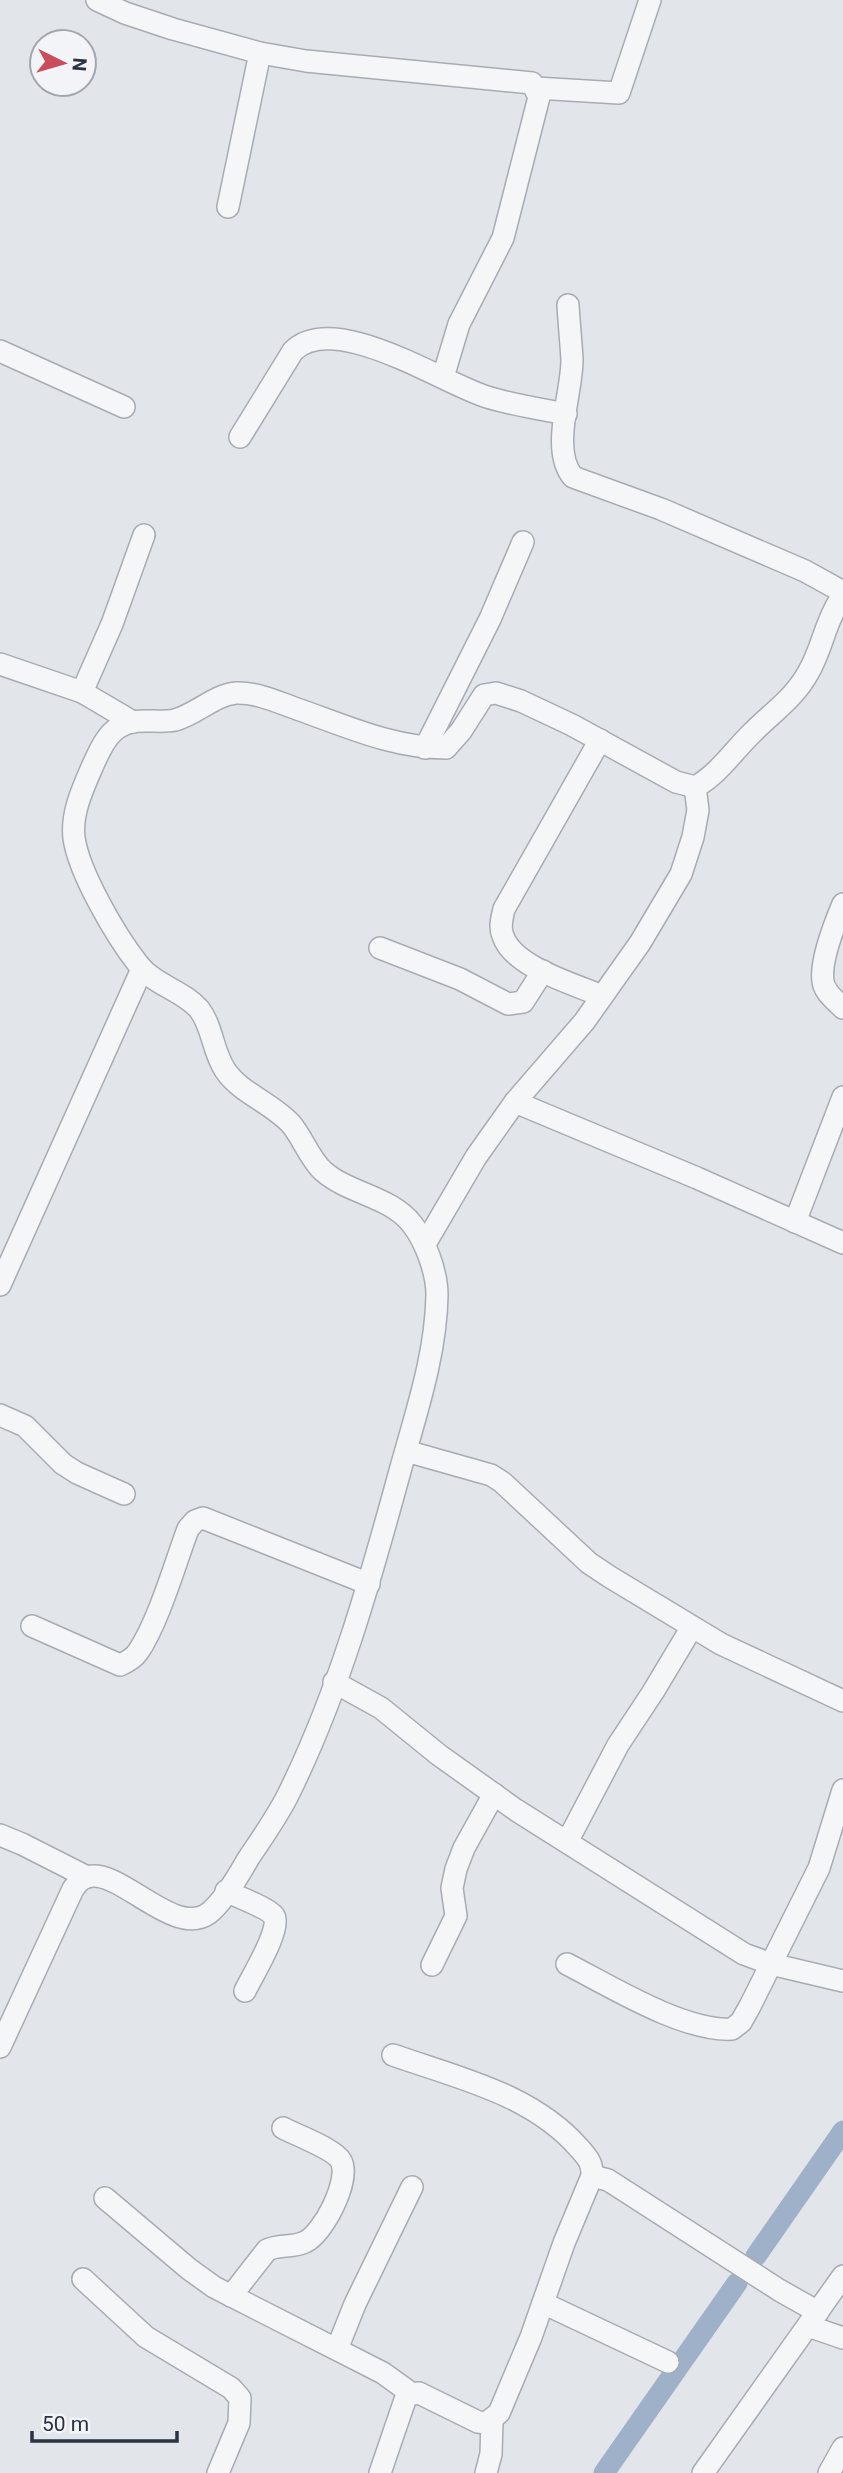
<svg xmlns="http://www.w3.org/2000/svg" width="843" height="2473" viewBox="0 0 843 2473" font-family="Roboto,sans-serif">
  <rect width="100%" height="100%" fill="#e2e5ea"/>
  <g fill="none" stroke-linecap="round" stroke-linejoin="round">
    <g stroke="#9fb1c8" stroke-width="21">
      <path d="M756,2256L843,2131"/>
      <path d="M604,2473L737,2283"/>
    </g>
    <defs>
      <g id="minor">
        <path d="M97,0L125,13L173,29L260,53L306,61L532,83L539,97L503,238L459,324L443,377"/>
        <path d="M536,88L619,93L650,0"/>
        <path d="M228,207L260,53"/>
        <path d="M568,305C569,323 571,341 572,360C572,394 550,450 573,477L661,509L805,571L843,592"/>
        <path d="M0,351L124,407"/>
        <path d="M240,437L293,351C334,310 442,383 487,397C513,405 540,409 566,414"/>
        <path d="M0,664L82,692L133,722"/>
        <path d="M82,692L112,624L144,535"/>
        <path d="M600,740L504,909C502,918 499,927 503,936C513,967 574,984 602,996"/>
        <path d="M425,748L490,619L523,542"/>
        <path d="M843,904C835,923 820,961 823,981C824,992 835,1000 843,1008"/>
        <path d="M380,948L460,979L508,1004L523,1002L543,971"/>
        <path d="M515,1102L697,1178L843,1243"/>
        <path d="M795,1222L843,1097"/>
        <path d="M425,1244L476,1157L515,1102L584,1022L640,943L681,874L693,837L698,810L695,787"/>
        <path d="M0,1285L142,969"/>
        <path d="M0,1415L25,1426L63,1464L77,1473L124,1494"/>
        <path d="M406,1451L491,1475L502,1482L589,1563L610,1577L721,1644L843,1701"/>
        <path d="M32,1626L120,1665C127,1662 133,1659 138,1652C158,1623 175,1564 188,1529L195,1521L203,1518L369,1584"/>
        <path d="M334,1682L381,1708L439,1755L516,1810L744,1954L771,1964L843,1981"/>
        <path d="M0,1835L22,1844L87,1877"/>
        <path d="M567,1842L618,1745L653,1692L692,1627"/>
        <path d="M226,1891C237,1897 267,1907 274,1916C282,1928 251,1978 245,1991"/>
        <path d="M567,1964C610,1986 684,2032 732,2029L741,2022L750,2006L819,1868L843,1790"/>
        <path d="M432,1965L456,1916L452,1888L456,1869L464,1848L494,1794"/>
        <path d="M0,2047L73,1889C77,1884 80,1879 87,1877C120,1867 174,1939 209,1913C223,1902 239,1875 248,1859C262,1838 277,1817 288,1795C339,1692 370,1581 400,1471C416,1413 436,1355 437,1295C437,1273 426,1242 412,1224C390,1196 349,1194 323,1171C309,1158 303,1138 291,1124C272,1103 240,1093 225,1070C212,1050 213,1027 199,1009C182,990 154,985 138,964C116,936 79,873 74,838C71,813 83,788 93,765C99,752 106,735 119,727C137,716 157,724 175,720C197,714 214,695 236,693C257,692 280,703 300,710C348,727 394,748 446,748L461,731L484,695L496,693L521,701L572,725L676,782L695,787C718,775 735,749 753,732C772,713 795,697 808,673C822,650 825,622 840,600L843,599"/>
        <path d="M592,2176L608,2180L779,2290L818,2312"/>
        <path d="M105,2198L189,2269L214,2287L383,2373L412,2394"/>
        <path d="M83,2279L146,2337L231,2388L240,2398L239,2423L218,2473"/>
        <path d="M231,2296L267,2250C279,2244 293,2248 305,2242C323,2234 351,2180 341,2161C335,2149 296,2135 283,2128"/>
        <path d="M543,2303L668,2362"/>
        <path d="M808,2326L843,2338"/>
        <path d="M337,2349L355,2304L412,2187"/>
        <path d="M380,2473L406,2397L412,2394L419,2393L478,2422L486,2423L499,2413L531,2337L564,2243L592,2176C593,2163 587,2157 579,2148C532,2094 458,2078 393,2055"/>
        <path d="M486,2473L491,2454L492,2420"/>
        <path d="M703,2473L843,2276"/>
        <path d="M829,2473L843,2448"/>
      </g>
    </defs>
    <use href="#minor" stroke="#a7acb4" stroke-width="24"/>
    <use href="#minor" stroke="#f5f6f8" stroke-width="21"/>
  </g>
  <g transform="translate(63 63) rotate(95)"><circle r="33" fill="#f2f4f7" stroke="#a2a6ae" stroke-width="2"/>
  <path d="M0-5L12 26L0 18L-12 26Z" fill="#c94d5b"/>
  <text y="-10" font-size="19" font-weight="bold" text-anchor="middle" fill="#2b3241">N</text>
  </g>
  <path d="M32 2431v10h145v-10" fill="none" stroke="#2b3241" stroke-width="3.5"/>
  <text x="42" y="2431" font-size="21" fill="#2b3241" stroke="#f2f4f7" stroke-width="5" paint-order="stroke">50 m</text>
</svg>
